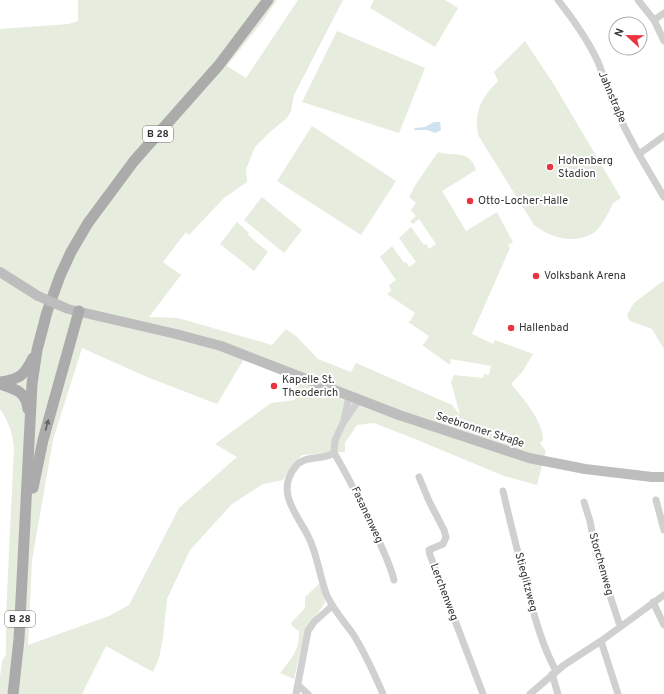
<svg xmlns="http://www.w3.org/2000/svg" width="664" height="694" viewBox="0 0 664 694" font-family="Overpass,sans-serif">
  <rect width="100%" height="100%" fill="#fff"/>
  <g fill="#e6ecde" fill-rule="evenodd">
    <path d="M78,0H277L262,22L227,66L246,78L298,0H343L294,95L291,111L287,118L270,132L255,147L246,169L247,182L224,198L189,235L186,232L163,262L181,275L149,317L178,318L272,345L286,329L296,336L318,359L351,372L356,363L452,405L460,415L451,382L454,375L483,378L484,374L489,375L491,366L451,359L450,365L422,345L424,344L429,336L408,322L410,321L415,313L387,294L391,291L389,285L396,280L380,257L392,246L404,263L406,262L409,267L416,262L399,238L411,227L424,245L426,244L429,249L436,244L419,219L413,224L410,221L416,216L411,210L416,203L409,197L416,184L438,152C453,157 470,149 476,170L442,191L466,231L497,212L513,242L508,245L510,248L472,334L493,344L495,340L533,354L523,371L511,384C523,398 543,421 543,440L540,443L546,451L537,485L504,476L415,439L374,423L357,425L345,443V452L302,455L291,466L283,480L263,484L232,504L190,550L167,599L163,638L159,658L153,672L106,646L82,694H0V677L2,662L6,654V615L14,448C13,433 8,421 0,409V29L69,24L78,21ZM82,348L147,377L217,404L244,359L297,381L295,400L271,403L215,444L237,457L179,508L129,605L109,616L28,645L32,560L53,440Z"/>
    <path d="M374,0H445L458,8L435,47L370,8Z"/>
    <path d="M337,31L425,68L399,133L302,102Z"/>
    <path d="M525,41L553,83L621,198L613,203C609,212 601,229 592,234C572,244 551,238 534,225L478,135C474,111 481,98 498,81L494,72Z"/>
    <path d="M312,126L396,181L361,235L277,181Z"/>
    <path d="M262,197L302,230L284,253L244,220Z"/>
    <path d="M237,222L249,233L248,235L268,252L254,271L220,244Z"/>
    <path d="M663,281L664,282V349L652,329L630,321L627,315L634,303Z"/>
    <path d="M320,583L325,602L322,607L305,631L294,679L280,673C291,659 300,650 299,631L293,627L291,623L305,608V597Z"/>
  </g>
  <path fill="#cee2ef" d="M434,122H440L441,130L435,133L427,130H414L415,128L425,127Z"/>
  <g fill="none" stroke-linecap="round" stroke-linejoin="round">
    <g stroke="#d0d0d0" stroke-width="7">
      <path d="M558,0C573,19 588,40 598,62C604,76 607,91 614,105C628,137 646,167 664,197"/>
      <path d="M638,0L654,20L664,41"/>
      <path d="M654,20L664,13"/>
      <path d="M639,154L664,136"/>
      <path d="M349,396L344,421L335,440L334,453C322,461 305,454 295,467C275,493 298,515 309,538C318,557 320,578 327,596C334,610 344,622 353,634C365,653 374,673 383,694"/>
      <path d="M345,420L359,400"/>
      <path d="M334,453C350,479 363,507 376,535C383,550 390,564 394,580"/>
      <path d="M419,477L429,501L444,530L446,537L443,544L429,550L430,555L483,694"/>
      <path d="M503,491C511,526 520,561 529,596C536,622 543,647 556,671"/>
      <path d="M656,500L664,530"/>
      <path d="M584,502L590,521L596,553L620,626"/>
      <path d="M653,602L664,625"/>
      <path d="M601,641L618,694"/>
      <path d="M552,674L558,694"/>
      <path d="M298,685L308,694"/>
      <path d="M296,694L308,631L314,622L332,606"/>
      <path d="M530,694L564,665L601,641L664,595"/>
    </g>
    <g stroke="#bdbdbd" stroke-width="10">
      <path d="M0,272L38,296"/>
      <path d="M72,310L176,334L221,346L399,415L529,458L585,469L652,477H664"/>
    </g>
    <g stroke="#ababab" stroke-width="11">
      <path d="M0,382C20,379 24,376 33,358"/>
      <path d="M0,384C15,389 26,391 28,409"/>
      <path d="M33,488L43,440L79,311"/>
      <path d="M13,694L19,639L32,384L37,350L47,312L60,276L71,252L88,223L134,161L219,65L268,0"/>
    </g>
    <path stroke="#bdbdbd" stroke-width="10" d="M38,296L68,309"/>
  </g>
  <defs><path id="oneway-solid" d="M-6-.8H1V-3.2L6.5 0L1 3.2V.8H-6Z"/></defs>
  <use fill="#636363" href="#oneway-solid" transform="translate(47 425) rotate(-75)"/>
  <g fill="#eb3441" stroke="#fff" stroke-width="1.5">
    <circle cx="550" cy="167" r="4"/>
    <circle cx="470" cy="201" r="4"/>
    <circle cx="536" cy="276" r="4"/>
    <circle cx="511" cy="328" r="4"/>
    <circle cx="274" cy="386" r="4"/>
  </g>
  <g text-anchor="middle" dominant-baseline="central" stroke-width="4" stroke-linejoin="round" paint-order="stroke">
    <g fill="#fff" stroke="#707070" stroke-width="1">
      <rect x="143" y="126" width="30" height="16" rx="3"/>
      <rect x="5" y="611" width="30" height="16" rx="3"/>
    </g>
    <g font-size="10" font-weight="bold" fill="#333">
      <text x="158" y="134">B 28</text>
      <text x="20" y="619">B 28</text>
    </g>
    <g font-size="11" fill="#333" stroke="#fff">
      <text transform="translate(612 97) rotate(67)">Jahnstraße</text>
      <text transform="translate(480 430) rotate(18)">Seebronner Straße</text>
      <text transform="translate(367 515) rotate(65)">Fasanenweg</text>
      <text transform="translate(601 564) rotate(74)">Storchenweg</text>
      <text transform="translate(526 582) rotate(75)">Stieglitzweg</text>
      <text transform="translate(444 592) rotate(69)">Lerchenweg</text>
    </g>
    <g font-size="11" fill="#333" stroke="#fff" text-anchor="start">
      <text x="558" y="161">Hohenberg<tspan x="558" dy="13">Stadion</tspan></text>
      <text x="478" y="201">Otto-Locher-Halle</text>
      <text x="544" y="276">Volksbank Arena</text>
      <text x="519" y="328">Hallenbad</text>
      <text x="282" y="380">Kapelle St.<tspan x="282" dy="13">Theoderich</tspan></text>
    </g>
  </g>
  <g transform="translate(628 36) rotate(292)"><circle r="19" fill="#ffffff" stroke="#adadad"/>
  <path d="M0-3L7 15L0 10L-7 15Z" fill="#eb3441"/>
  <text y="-6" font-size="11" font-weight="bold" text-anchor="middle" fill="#333333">N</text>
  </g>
</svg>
